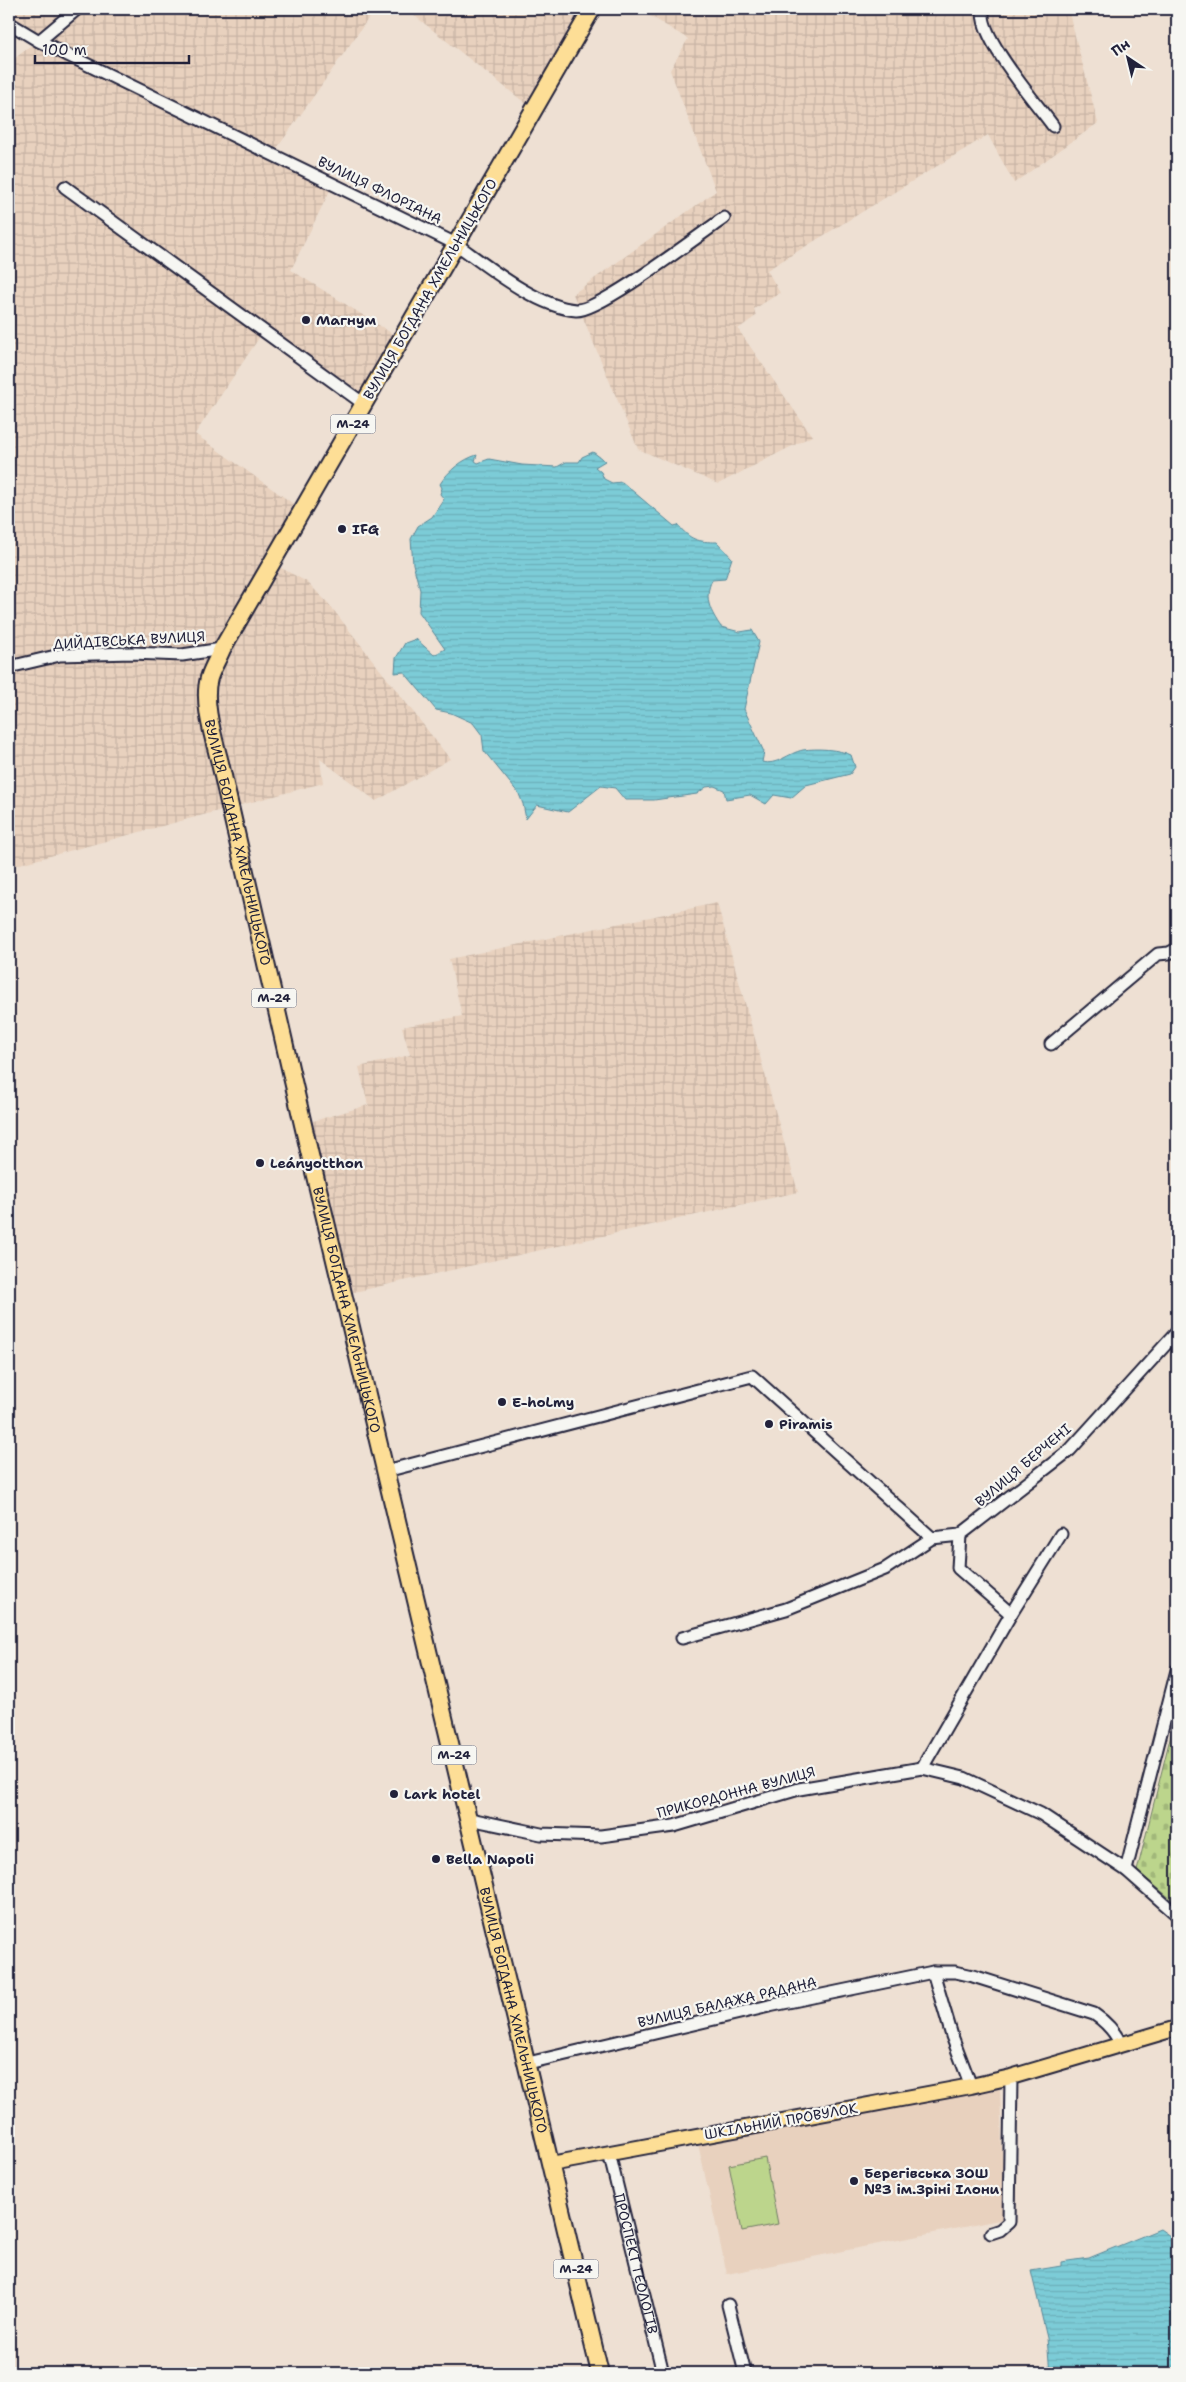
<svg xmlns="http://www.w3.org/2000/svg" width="1186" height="2382" viewBox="0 0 1186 2382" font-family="'Shantell Sans',sans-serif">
  <defs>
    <pattern id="industrial-grid" width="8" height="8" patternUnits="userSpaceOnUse" patternTransform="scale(1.25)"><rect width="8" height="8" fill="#e8d1be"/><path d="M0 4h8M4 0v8" fill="none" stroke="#c7b3a4"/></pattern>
    <pattern id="cemetery-stones" width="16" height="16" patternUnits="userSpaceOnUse" patternTransform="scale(1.25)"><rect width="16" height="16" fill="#bcd58c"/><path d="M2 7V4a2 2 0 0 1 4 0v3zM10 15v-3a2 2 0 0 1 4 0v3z" fill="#a1b77a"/></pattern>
    <pattern id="water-rules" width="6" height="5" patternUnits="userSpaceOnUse" patternTransform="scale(1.25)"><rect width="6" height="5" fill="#7cccd7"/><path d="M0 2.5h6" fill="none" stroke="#6bafb9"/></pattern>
  </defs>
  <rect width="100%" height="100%" fill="#eee0d3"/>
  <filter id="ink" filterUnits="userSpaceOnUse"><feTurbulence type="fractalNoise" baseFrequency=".02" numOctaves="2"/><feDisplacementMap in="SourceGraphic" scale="10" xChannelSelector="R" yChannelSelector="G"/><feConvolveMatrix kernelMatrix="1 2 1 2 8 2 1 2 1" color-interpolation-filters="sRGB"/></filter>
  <g filter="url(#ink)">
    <path fill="#e8d1be" d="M1000,2088L1004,2219L727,2274L698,2144Z"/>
    <g fill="url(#industrial-grid)">
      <path d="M9,9H375L273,154L333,184L291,270L401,339L364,404L263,332L195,434L302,510L272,563L307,582L328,603L450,759L376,801L320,759L323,783L9,867V63L43,36L9,17Z"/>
      <path d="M406,9H592L534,110Z"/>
      <path d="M639,9H1068L1098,123L1014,183L988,135L767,270L780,293L754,309L756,316L738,329L812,436L718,484L638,449L573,294L716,191L670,70L688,39Z"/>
      <path d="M717,903L798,1192L350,1293L310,1122L368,1105L359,1067L410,1055L402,1027L462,1016L449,959Z"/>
    </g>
    <path fill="#bcd58c" stroke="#6f7c64" d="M765,2158L778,2224L742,2231L729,2165Z"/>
    <path fill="url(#cemetery-stones)" stroke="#6f7c64" d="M1177,1710V1904L1137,1871Z"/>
    <g fill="url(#water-rules)" stroke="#588899">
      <path d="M593,452L605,461L595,467L601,472L604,479L612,483L622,482L674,526L678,525C690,540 698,542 717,542L732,558L725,579L712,580C703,599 711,612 721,627L740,632L752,630L759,642L744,709L764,752L762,762C777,766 788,753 803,750C817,748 839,749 851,755L855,767L850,774L806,785L791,798L774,795L766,804L750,795L726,799L724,790L714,786L706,787L697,794L654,800H625L615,788L601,786L568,812L537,805L526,819L523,804L519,794L484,751L482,735L473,723L451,713L436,710L404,672L395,673L396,658L405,643L416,639L434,655L445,649L419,612L420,590L413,564L411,539L418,526L432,517L444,499L440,494L442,488L440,484C448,471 463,459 477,455L475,461L478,463L489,459L522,465L557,467L566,462H579L582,457Z"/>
      <path d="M1160,2229L1177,2241V2373H1050L1047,2338L1031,2271L1061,2266V2262L1089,2258Z"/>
    </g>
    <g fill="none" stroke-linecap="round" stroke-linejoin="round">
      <defs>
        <g id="minor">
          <path d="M984,9C975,33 1038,105 1053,126"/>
          <path d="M9,23L39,41L456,244C487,266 537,307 576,310C599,312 699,235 724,218"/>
          <path d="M39,41L77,9"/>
          <path d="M65,187L364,404"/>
          <path d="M9,667L60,655L132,653L182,655L222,649"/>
          <path d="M1051,1044L1158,954L1169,953L1177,949"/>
          <path d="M386,1471L752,1376L932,1538L960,1535"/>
          <path d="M1011,1614L1061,1534"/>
          <path d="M682,1638L786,1609L885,1569L932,1538"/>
          <path d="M922,1768L1011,1614L958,1568L960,1535L1070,1450L1177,1332"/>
          <path d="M470,1819L541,1834L601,1836L674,1826L799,1789L922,1768L964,1778L1041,1814L1126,1870L1177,1915"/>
          <path d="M1126,1870L1177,1670"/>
          <path d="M933,1972L952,2036L971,2086"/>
          <path d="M528,2063L769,2006L933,1972H955L973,1976L1094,2014C1106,2022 1115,2031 1121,2045"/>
          <path id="s1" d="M609,2153L663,2373"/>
          <path d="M991,2233L1000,2230L1009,2222L1011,2077"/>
          <path d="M728,2305L745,2373"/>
        </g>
        <path id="major" d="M551,2164L971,2086L1011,2077L1177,2028"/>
        <g id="highway">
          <path id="s2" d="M592,9L222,649C218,659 212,668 209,678C202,702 214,739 220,763L310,1155L600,2373"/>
        </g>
      </defs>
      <use href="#minor" stroke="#22223b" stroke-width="15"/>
      <use href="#major" stroke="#22223b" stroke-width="18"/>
      <use href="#highway" stroke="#22223b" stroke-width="20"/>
      <use href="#minor" stroke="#f6f6f2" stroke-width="11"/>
      <use href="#major" stroke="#fdde96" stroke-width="14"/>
      <use href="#highway" stroke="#fdde96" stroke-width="16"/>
    </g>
  </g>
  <g fill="#22223b" stroke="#f6f6f2" stroke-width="2">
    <circle cx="306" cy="320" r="5"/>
    <circle cx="342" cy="529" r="5"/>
    <circle cx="260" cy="1163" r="5"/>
    <circle cx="502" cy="1402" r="5"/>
    <circle cx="769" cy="1424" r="5"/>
    <circle cx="394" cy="1794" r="5"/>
    <circle cx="436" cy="1859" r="5"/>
    <circle cx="854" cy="2181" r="5"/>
  </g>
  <g text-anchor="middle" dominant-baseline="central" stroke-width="4.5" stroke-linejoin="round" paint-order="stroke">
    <g fill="#f6f6f2" stroke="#626272" stroke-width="1">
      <rect x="330.5" y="414.5" width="45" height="19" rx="4"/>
      <rect x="251.5" y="988.5" width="45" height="19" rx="4"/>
      <rect x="431.5" y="1745.5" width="45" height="19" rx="4"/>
      <rect x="553.5" y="2259.5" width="45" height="19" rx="4"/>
    </g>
    <g font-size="12" font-weight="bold" fill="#22223b">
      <text x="353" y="424">М-24</text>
      <text x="274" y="998">М-24</text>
      <text x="454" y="1755">М-24</text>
      <text x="576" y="2269">М-24</text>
    </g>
    <g font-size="14" fill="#22223b" stroke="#f6f6f2">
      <text transform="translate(380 190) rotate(26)">ВУЛИЦЯ ФЛОРІАНА</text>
      <text transform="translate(430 289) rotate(-60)">ВУЛИЦЯ БОГДАНА ХМЕЛЬНИЦЬКОГО</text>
      <text transform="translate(129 640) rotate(-3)">ДИЙДІВСЬКА ВУЛИЦЯ</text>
      <text stroke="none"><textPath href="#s2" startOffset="939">ВУЛИЦЯ БОГДАНА ХМЕЛЬНИЦЬКОГО</textPath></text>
      <text stroke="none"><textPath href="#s2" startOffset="1419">ВУЛИЦЯ БОГДАНА ХМЕЛЬНИЦЬКОГО</textPath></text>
      <text transform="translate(1023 1465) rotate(-40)">ВУЛИЦЯ БЕРЧЕНІ</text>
      <text transform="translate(736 1792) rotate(-15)">ПРИКОРДОННА ВУЛИЦЯ</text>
      <text transform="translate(727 2002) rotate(-13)">ВУЛИЦЯ БАЛАЖА РАДАНА</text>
      <text stroke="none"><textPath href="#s2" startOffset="2139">ВУЛИЦЯ БОГДАНА ХМЕЛЬНИЦЬКОГО</textPath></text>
      <text transform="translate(781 2121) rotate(-10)">ШКІЛЬНИЙ ПРОВУЛОК</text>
      <text stroke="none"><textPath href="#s1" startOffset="114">ПРОСПЕКТ ГЕОЛОГІВ</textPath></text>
    </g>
    <g font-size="14" font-weight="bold" fill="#22223b" stroke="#f6f6f2" text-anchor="start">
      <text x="316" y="320">Магнум</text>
      <text x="352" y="529">IFG</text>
      <text x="270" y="1163">Leányotthon</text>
      <text x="512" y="1402">E-hoLmy</text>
      <text x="779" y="1424">Piramis</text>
      <text x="404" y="1794">Lark hotel</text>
      <text x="446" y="1859">Bella Napoli</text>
      <text x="864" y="2173">Берегівська ЗОШ<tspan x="864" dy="16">№3 ім.Зріні Ілони</tspan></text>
    </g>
  </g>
  <rect width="1186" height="2382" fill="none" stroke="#f6f6f2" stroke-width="30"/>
  <rect x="15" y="15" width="1156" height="2352" fill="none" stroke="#22223b" stroke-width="2" filter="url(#ink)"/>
  <g transform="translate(1128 58) rotate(325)" stroke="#f6f6f2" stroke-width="4" paint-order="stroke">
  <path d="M0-4L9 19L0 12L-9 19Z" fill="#22223b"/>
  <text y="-8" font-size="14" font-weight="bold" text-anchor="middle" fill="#22223b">Пн</text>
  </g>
  <path d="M35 55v8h154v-8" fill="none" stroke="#22223b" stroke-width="2.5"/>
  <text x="42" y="55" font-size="15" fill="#22223b" stroke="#f6f6f2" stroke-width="4" paint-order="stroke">100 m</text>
</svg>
